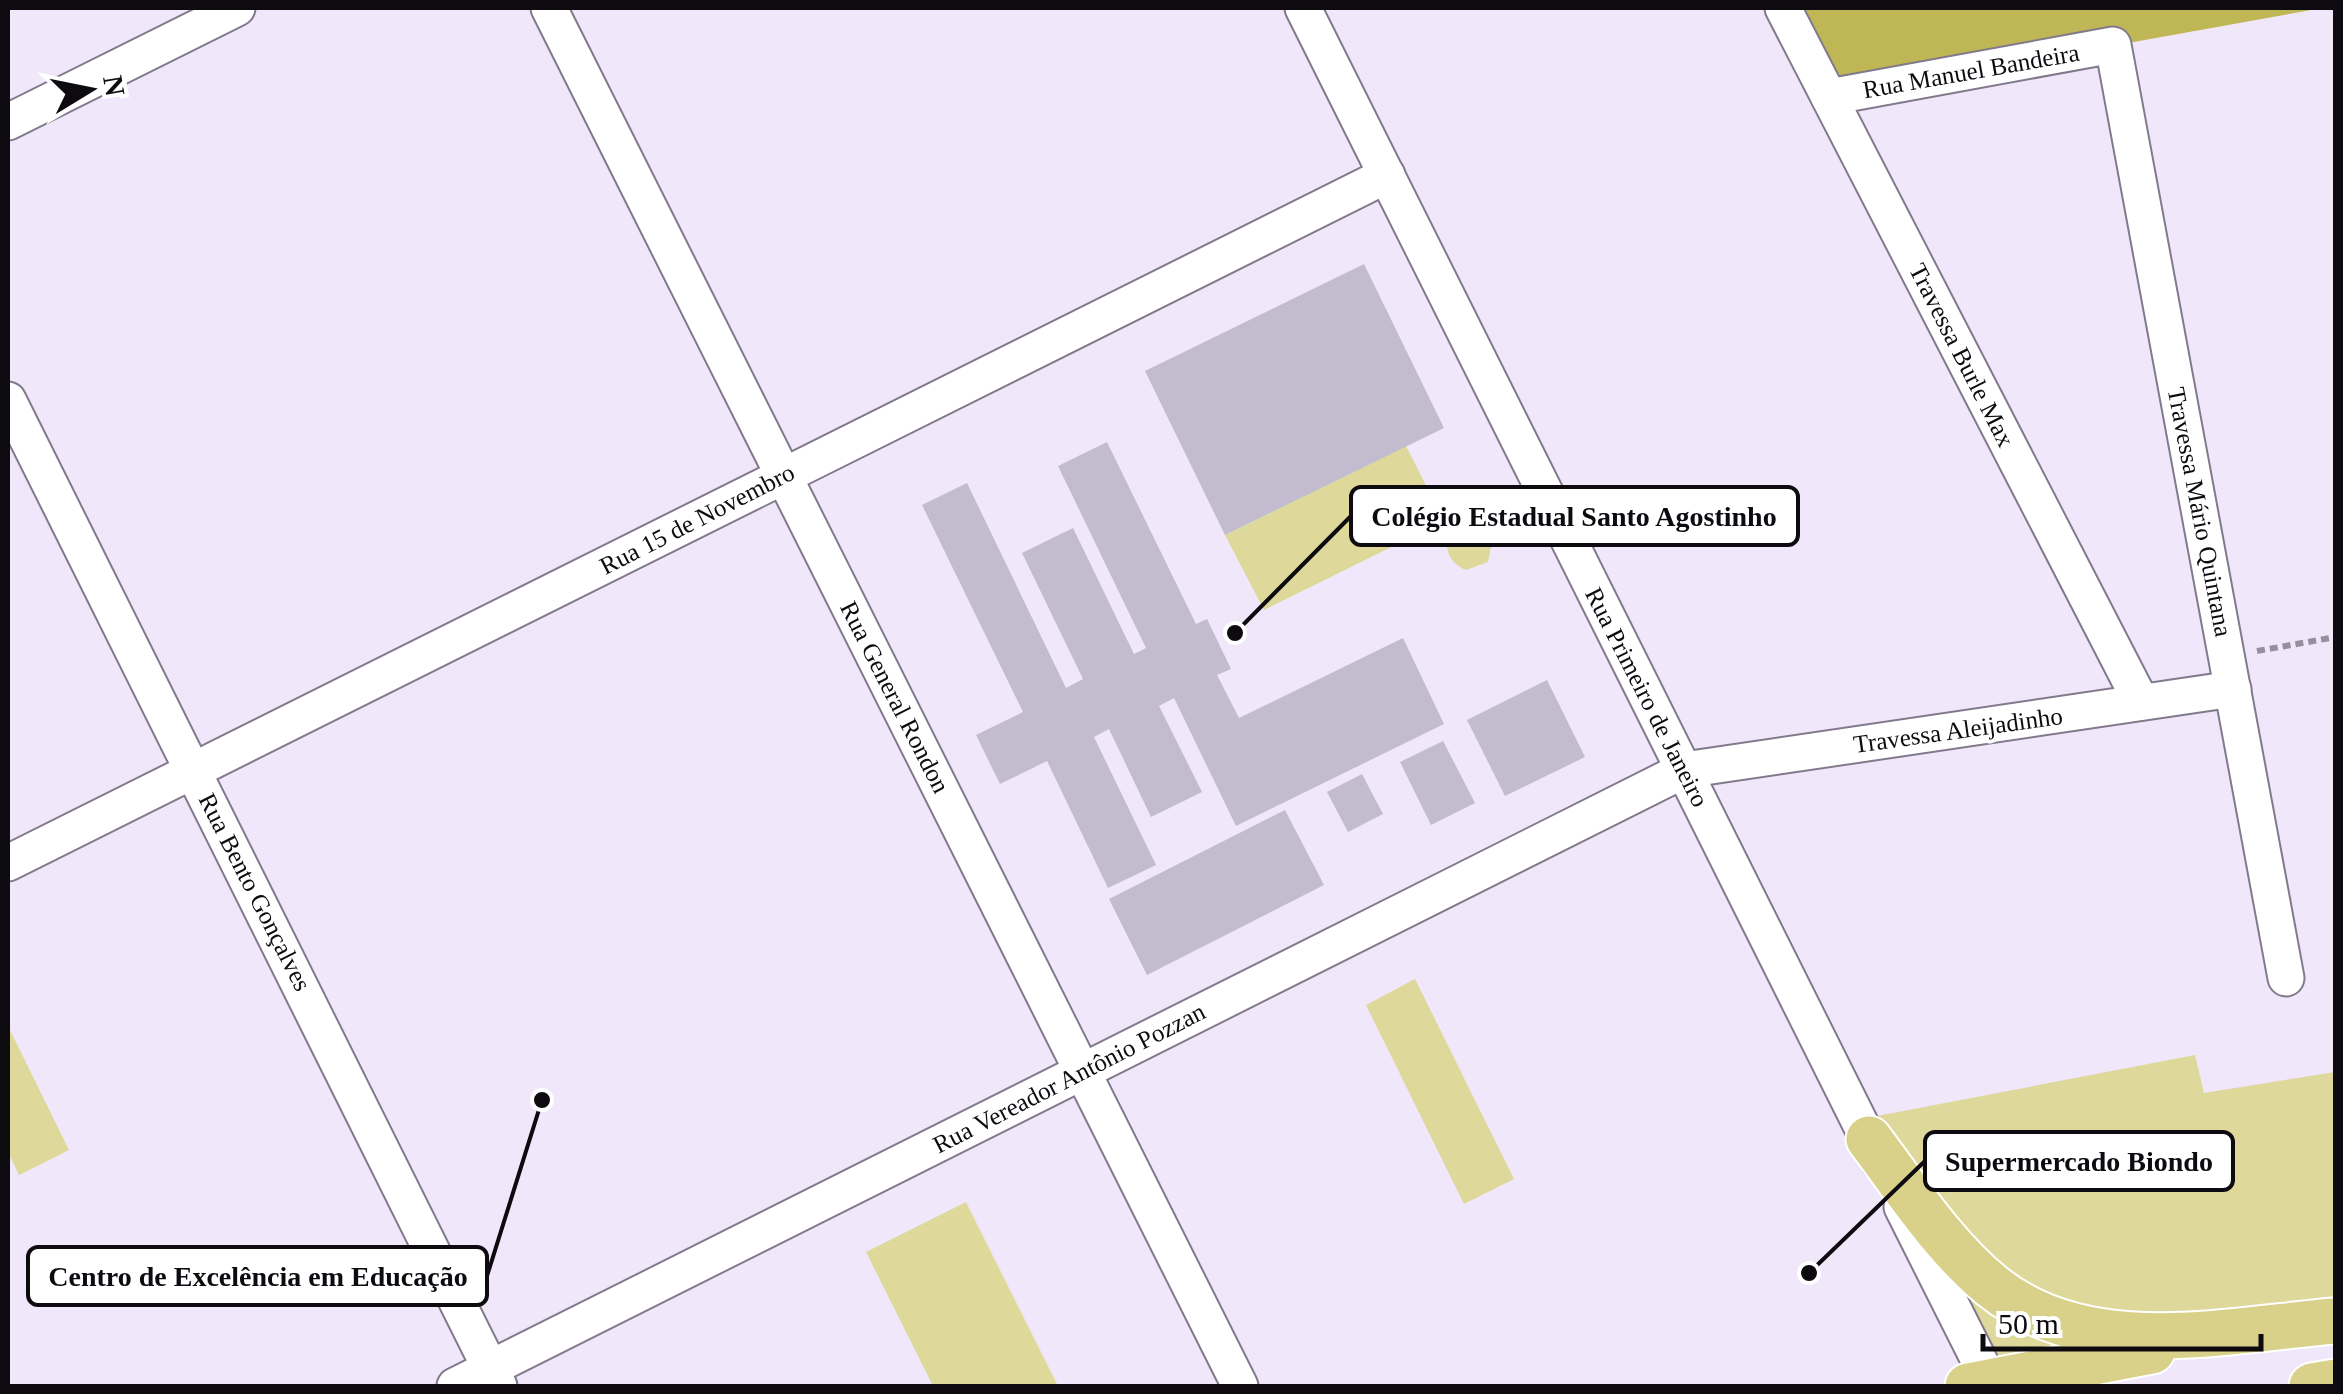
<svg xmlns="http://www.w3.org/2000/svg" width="2343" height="1394" viewBox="0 0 2343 1394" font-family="'Times New Roman',serif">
  <rect width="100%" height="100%" fill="#f0e7fb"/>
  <g fill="#ded89a">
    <path d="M1406,446L1444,521L1264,610L1225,535Z"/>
    <path d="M1470,513L1494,531L1488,562L1466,570C1447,562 1445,548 1448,529Z"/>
    <path d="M1415,979L1514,1179L1464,1204L1366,1005Z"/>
    <path d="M8,1026L69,1150L19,1175L8,1152Z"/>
    <path d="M2195,1055L2204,1093L2335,1072V1308L2140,1324L2036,1296L1995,1267L1872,1117Z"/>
    <path d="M966,1202L1058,1386H933L866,1252Z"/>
    <path d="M1929,1224L2120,1346L1993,1372Z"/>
  </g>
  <path fill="#bfb655" d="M1783,8H2322L1829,97Z"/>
  <g fill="#c3bbce">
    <path d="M1364,264L1444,428L1225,535L1145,371Z"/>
    <path d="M1107,442L1196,624L1207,619L1231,669L1217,675L1239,718L1403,638L1444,724L1236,826L1174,698L1159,706L1202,792L1151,817L1109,729L1094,737L1156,865L1108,888L1047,761L1000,784L976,735L1023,712L922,505L967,483L1066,688L1083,679L1022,553L1073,528L1134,654L1146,648L1058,466Z"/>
    <path d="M1547,680L1585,757L1505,796L1467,720Z"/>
    <path d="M1443,741L1475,803L1431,825L1400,762Z"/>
    <path d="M1362,774L1383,814L1348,832L1327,792Z"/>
    <path d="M1285,810L1324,885L1147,975L1109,899Z"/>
  </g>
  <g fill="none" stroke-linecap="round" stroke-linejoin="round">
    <defs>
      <g id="minor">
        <path d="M549,8L1240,1386"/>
        <path d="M1303,8L1879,1161"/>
        <path d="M1783,8L2141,702"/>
        <path d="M1829,97L2113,45L2286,978"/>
        <path d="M8,122L237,8"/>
        <path d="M8,400L499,1386"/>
        <path d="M8,863L1387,175"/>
        <path d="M1902,1207L1992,1386"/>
        <path d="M455,1386L1684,770L2233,689"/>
      </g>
      <g id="major">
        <path d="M1869,1139C1906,1188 1944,1247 1992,1286C2086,1362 2223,1331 2333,1321"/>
        <path d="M1968,1386L2152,1351"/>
        <path d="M2312,1386L2336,1382"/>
      </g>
    </defs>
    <use href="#minor" stroke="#827a8c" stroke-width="39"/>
    <use href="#major" stroke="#fff" stroke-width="49"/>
    <path stroke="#968f9e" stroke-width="6" stroke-dasharray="8 5" stroke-linecap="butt" d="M2257,651L2336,637"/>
    <use href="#minor" stroke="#fff" stroke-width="35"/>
    <use href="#major" stroke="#d9d18a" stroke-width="45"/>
  </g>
  <g text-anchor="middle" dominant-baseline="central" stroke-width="8" stroke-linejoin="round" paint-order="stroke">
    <g font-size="25" fill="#0d0a10" stroke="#fff">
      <text transform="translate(1971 71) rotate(-10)">Rua Manuel Bandeira</text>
      <text transform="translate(1962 355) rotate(63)">Travessa Burle Max</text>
      <text transform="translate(2200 512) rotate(79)">Travessa Mário Quintana</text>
      <text transform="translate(697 519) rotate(-27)">Rua 15 de Novembro</text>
      <text transform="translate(895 697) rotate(63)">Rua General Rondon</text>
      <text transform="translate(1647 697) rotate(63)">Rua Primeiro de Janeiro</text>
      <text transform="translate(1958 730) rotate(-8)">Travessa Aleijadinho</text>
      <text transform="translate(255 892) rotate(63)">Rua Bento Gonçalves</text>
      <text transform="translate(1069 1078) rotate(-27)">Rua Vereador Antônio Pozzan</text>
    </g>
  </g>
  <path fill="none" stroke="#0d0a10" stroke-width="4" d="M1235 633L1351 516M1809 1273L1925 1161M542 1100L487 1276"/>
  <g fill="#0d0a10" stroke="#fff" stroke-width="4">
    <circle cx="1235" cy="633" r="10"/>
    <circle cx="1809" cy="1273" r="10"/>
    <circle cx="542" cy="1100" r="10"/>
  </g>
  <g fill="#fff" stroke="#0d0a10" stroke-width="4">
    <rect x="1351" y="487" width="447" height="58" rx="10"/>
    <rect x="1925" y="1132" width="308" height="58" rx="10"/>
    <rect x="28" y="1247" width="459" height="58" rx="10"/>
  </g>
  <g font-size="28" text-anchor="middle" font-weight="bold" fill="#0d0a10">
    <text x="1574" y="526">Colégio Estadual Santo Agostinho</text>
    <text x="2079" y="1171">Supermercado Biondo</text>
    <text x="258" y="1286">Centro de Excelência em Educação</text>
  </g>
  <rect width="2343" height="1394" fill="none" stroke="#0d0a10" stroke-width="20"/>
  <g transform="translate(90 90) rotate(80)" stroke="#ffffff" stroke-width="8" paint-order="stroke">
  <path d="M0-8L18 38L0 25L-18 38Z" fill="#0d0a10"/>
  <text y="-15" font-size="28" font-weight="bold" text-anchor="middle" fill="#0d0a10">N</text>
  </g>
  <path d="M1983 1334v15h278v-15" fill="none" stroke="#0d0a10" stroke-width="5"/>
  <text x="1998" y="1334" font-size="30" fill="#0d0a10" stroke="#ffffff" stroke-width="8" paint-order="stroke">50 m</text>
</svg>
